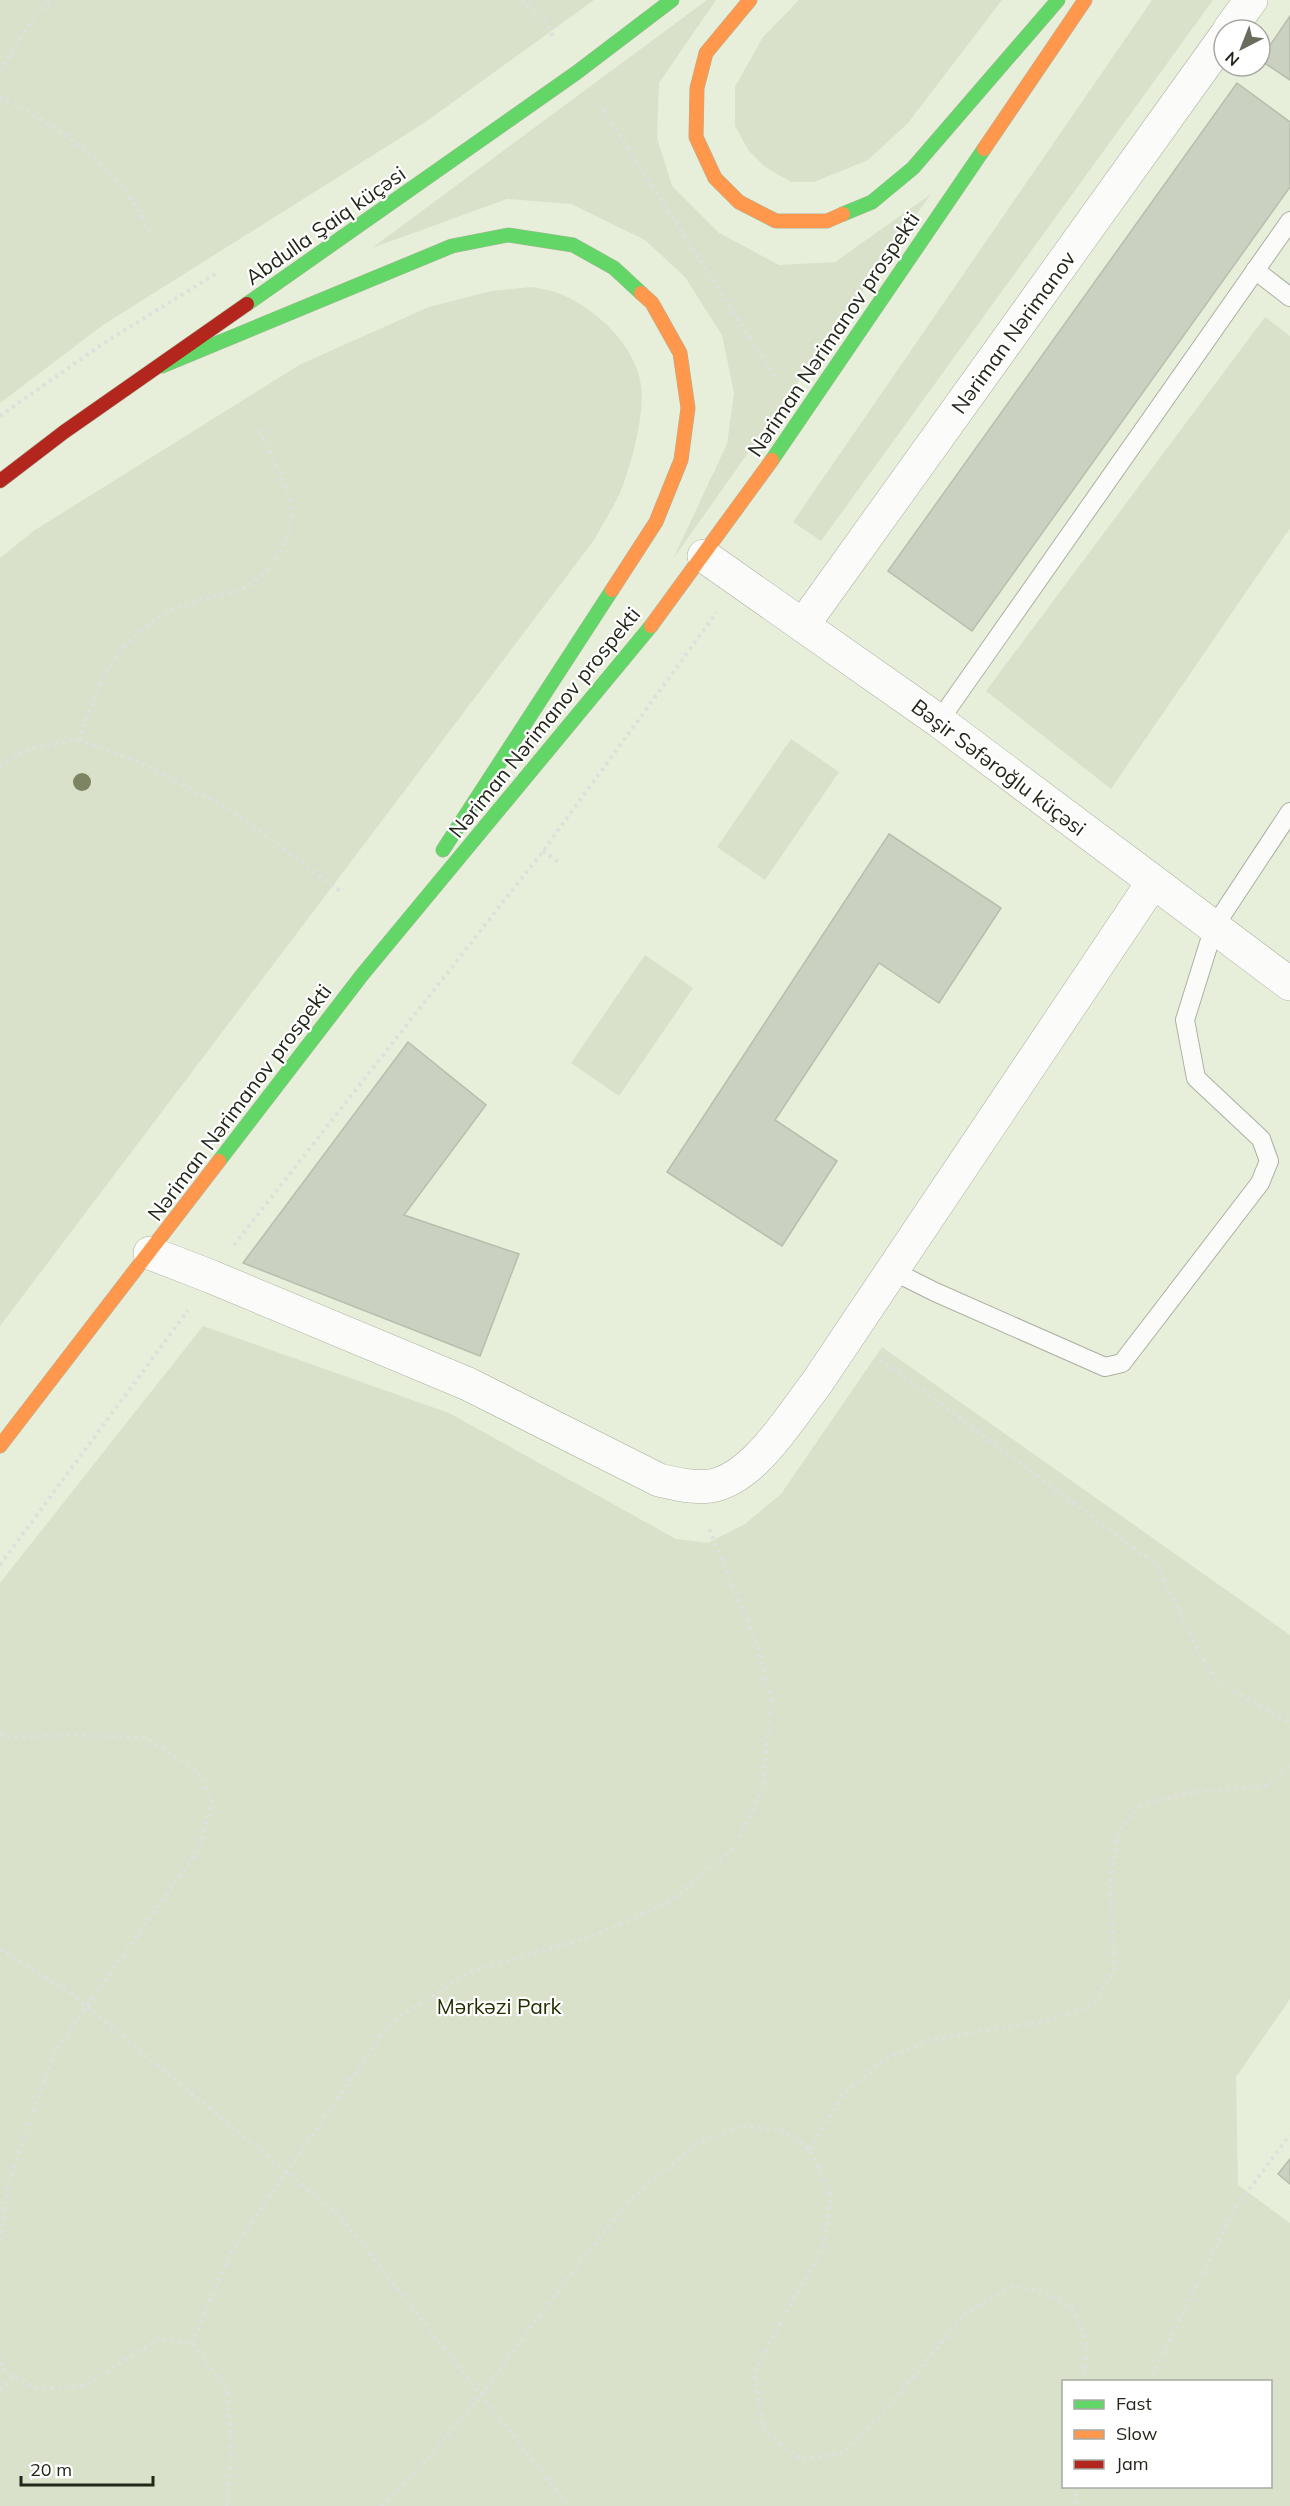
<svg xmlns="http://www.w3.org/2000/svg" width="1290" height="2506" viewBox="0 0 1290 2506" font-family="Mulish,sans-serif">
  <rect width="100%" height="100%" fill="#e7eeda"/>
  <g fill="#d9e1ca" fill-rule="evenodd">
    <path d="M0,0H594L424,123L103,325L0,403Z"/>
    <path d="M707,0H716L659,83L657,138L672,186L719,233L779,265L835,262L931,194L673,559L727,444L734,393L722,335L685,277L645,240L571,204L507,199L372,248Z"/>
    <path d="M799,0H1002L908,123L868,160L814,182H791L765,167L749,151L735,126V87L763,37Z"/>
    <path d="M1152,0H1213L821,541L793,522Z"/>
    <path d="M532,287C542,289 554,291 563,295C598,311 635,345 641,385C645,413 632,462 622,488C615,506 603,523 594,540L0,1326V558L35,530L301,364L429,307L491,291Z"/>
    <path d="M1265,317L1290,336V528L1111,789L986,691Z"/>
    <path d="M791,739L839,772L765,880L717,847Z"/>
    <path d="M645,955L693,988L619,1096L571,1063Z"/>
    <path d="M203,1326L449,1413L676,1539L708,1543L745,1524L781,1494L882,1347L1290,1635V1999L1236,2077L1238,2185L1290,2223V2506H0V1583ZM1064,2382H1270V2486H1064Z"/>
  </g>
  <g fill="#cbd1c1" stroke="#b8bdad" stroke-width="1.5">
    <path d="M1290,16V80L1260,60Z"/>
    <path d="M1237,83L1290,122V187L972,631L888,571Z"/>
    <path d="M889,834L1001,908L939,1003L879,963L775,1120L837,1161L782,1246L667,1172Z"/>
    <path d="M408,1042L486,1105L404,1215L519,1254L480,1356L243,1263Z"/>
    <path d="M1290,2159V2184L1278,2174Z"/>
  </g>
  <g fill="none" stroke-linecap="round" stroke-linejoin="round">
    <defs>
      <g id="lane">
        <path d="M1255,270L1290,297"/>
        <path d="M939,721L1290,221"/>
        <path d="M893,1271L935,1292L1105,1367L1122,1363L1260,1183L1269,1161L1261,1139L1196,1078L1185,1020L1214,927L1290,812"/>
      </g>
      <g id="street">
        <path d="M1229,30L1251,0"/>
        <path d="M704,556L939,721L1290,984"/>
        <path d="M803,625L1224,38"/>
        <path d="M150,1253L212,1277L468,1384L659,1480C676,1484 692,1488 710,1486C753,1480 791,1416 816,1384L1153,882"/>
      </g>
      <g id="fast">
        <path d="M843,214L872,202L913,168L1058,0"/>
        <path d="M247,304L576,73L672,0"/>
        <path d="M162,366L452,246L508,235L573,245L614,268L641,293"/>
        <path d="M772,460L984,149"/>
        <path d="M443,850L612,590"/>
        <path d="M219,1161L362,975L651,626"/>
      </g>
      <g id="slow">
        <path d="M750,0L706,53L697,88L696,137L715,178L739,202L776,221H827L843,214"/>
        <path d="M984,149L1085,0"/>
        <path d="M612,590L656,522L681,460L688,408L680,353L652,303L641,293"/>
        <path d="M651,626L772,460"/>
        <path d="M0,1446L219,1161"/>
      </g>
      <path id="jam" d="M0,481L64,432L247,304"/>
    </defs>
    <use href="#lane" stroke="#acb0a1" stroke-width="20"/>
    <use href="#street" stroke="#acb0a1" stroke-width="34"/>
    <use href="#fast" stroke="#acb39c" stroke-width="15"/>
    <use href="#slow" stroke="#acb39c" stroke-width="15"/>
    <use href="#jam" stroke="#acb39c" stroke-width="15"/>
    <g stroke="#dee0db" stroke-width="4" stroke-dasharray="3 4.5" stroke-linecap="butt">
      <path d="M522,0L547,23L554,39"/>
      <path d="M0,71L34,16L52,0"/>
      <path d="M0,97C52,122 100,155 134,203C141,213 146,225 152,236"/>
      <path d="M599,103L777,380"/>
      <path d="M0,416L107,341L217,273"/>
      <path d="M79,739L141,763L234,812L340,891"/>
      <path d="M0,766L28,749L79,739C99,687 105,657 152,622C170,608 194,602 215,596C224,594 234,593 242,589C271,575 297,535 290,502C284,476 269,451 258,427"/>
      <path d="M543,851L558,862"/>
      <path d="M234,1245L543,851L717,612"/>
      <path d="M880,1359L1157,1565L1198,1651L1218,1682L1288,1722L1290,1727"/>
      <path d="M0,1565L188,1310"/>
      <path d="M0,1734L10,1737L74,1735L146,1738L198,1771L212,1801L199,1849L54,2053L8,2185L0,2241"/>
      <path d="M0,1949L72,1994L341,2217L569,2506"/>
      <path d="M810,2149L843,2095L882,2061L929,2040L1051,2020L1094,2004L1115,1968L1110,1883L1119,1830L1142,1804L1196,1792L1266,1786L1290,1764"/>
      <path d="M192,2343L230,2254L389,2024L470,1972L593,1936L669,1902L733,1849L763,1788L771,1700L758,1647L708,1526"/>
      <path d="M0,2355L2,2369L38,2389L85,2386L158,2339L192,2343L228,2390L231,2454L227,2506"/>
      <path d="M1149,2382L1235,2208L1290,2135"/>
      <path d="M0,2390L14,2375"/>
      <path d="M1074,2486L1077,2506"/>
      <path d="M381,2506L435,2450L482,2394L562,2286L630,2199L697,2144L741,2126L781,2130L810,2149L831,2196L823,2250L792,2302L754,2373L764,2431L802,2460L846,2452L899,2394L965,2314L1013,2286L1046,2292L1075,2311L1087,2343L1084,2382"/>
    </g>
    <use href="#lane" stroke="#fbfcf9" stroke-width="18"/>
    <use href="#street" stroke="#fbfcf9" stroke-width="33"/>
    <use href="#fast" stroke="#63d668" stroke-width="14"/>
    <use href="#slow" stroke="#ff974d" stroke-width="14"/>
    <use href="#jam" stroke="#b3261e" stroke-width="14"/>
  </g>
  <circle fill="#7c8463" cx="82" cy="782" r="9"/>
  <g text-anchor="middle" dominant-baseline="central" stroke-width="4.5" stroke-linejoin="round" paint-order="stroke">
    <g font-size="21" fill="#232719" stroke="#fff">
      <text transform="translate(325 225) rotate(-35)">Abdulla Şaiq küçəsi</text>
      <text transform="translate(1013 332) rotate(-54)">Nəriman Nərimanov</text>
      <text transform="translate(833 334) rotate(-56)">Nəriman Nərimanov prospekti</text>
      <text transform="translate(544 722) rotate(-51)">Nəriman Nərimanov prospekti</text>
      <text transform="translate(999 767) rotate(37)">Bəşir Səfəroğlu küçəsi</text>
      <text transform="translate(239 1102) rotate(-53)">Nəriman Nərimanov prospekti</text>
    </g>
    <g font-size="21" fill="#242e02" stroke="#fff">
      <text x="499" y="2006">Mərkəzi Park</text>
    </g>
  </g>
  <rect x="1062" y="2380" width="210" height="108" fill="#ffffff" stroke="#a7a9a3" stroke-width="1.5"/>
  <rect x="1074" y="2400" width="30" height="9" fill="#63d668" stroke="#a7a9a3" stroke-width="1.5"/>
  <text x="1116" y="2410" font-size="18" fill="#232719">Fast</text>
  <rect x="1074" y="2430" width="30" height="9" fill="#ff974d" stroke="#a7a9a3" stroke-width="1.5"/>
  <text x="1116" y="2440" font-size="18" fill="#232719">Slow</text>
  <rect x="1074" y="2460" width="30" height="9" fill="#b3261e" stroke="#a7a9a3" stroke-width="1.5"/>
  <text x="1116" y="2470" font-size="18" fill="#232719">Jam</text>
  <g transform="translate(1242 48) rotate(222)"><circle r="28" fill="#ffffff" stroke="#a7a9a3" stroke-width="1.5"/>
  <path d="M0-4.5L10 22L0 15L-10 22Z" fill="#686d5d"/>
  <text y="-9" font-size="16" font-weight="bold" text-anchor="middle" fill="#232719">N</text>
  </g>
  <path d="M21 2476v9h132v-9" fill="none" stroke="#232719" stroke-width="3"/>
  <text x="30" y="2476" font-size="18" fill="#232719" stroke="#ffffff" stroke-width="4.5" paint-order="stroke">20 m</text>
</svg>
